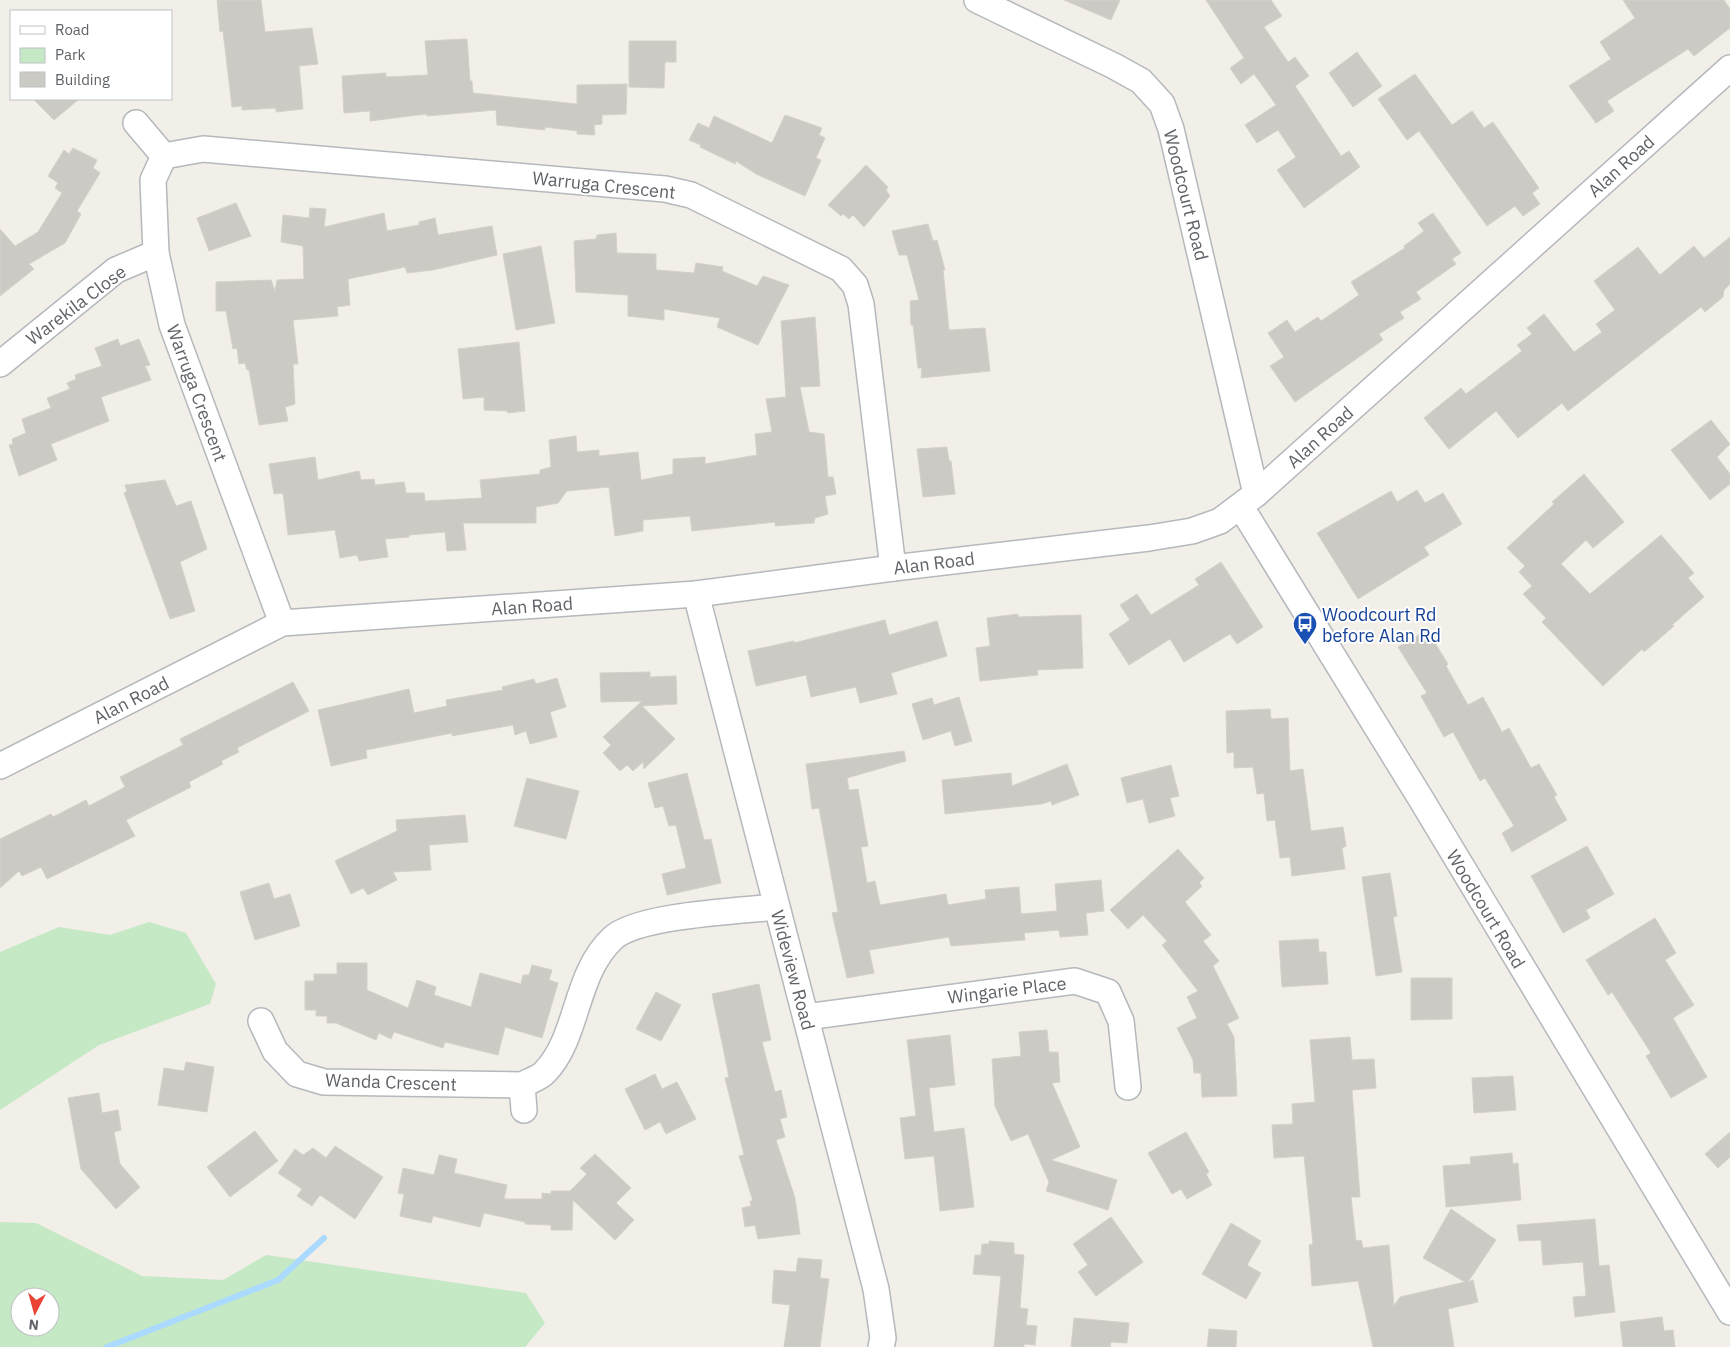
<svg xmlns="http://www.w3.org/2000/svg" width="1730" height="1347" viewBox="0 0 1730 1347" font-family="'IBM Plex Sans',sans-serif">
  <rect width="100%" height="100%" fill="#f1efe8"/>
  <g fill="#c5e8c5" fill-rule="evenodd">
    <path d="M149,922L186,933L216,984L210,1004L99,1045L0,1110V952L59,927L110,935Z"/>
    <path d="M0,1222L36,1223L142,1276L223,1280L266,1255L526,1293L545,1323L525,1347H0ZM20,1297H50V1327H20Z"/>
  </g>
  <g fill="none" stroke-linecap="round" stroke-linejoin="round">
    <path stroke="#aadaff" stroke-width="6" d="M107,1347L278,1280L324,1238"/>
  </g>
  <g fill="#cccac5" stroke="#d6d1c6">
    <path d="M217,0H261L265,32L312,28L318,64L299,66L303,109L276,112V108L242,110V106L232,107L223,31L220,32Z"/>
    <path d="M1064,0H1120L1111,20Z"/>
    <path d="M1206,0H1271L1282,16L1264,27L1288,62L1295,57L1309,76L1295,86L1341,156L1349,151L1360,167L1304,208L1277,170L1296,157L1278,130L1257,143L1245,125L1276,105L1254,74L1241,84L1230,68L1244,58Z"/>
    <path d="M1623,0H1724L1730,9V28L1694,56L1688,49L1607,101L1614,111L1596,123L1569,86L1611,59L1600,42L1635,18Z"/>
    <path d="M467,39L470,81H472L473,93L577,104V85L627,84L626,114L602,115V124L594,125L595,135L577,134V131L545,127V130L497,125L496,110L427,116L426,114L370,121V111L344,113L342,76L386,73V77L428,75L425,41Z"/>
    <path d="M629,41H676V62H665L664,88L629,87Z"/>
    <path d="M1357,52L1382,86L1353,107L1329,73Z"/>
    <path d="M1415,74L1452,125L1472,111L1484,128L1493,122L1539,188L1532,193L1540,204L1523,216L1515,206L1487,226L1419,131L1407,140L1378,99Z"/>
    <path d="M33,99H79L54,120Z"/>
    <path d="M785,115L822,128L819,135L825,138L816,158L821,160L805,196L756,174L736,161L735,164L700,147L701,145L689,140L698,123L709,128L714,116L772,143Z"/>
    <path d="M73,148L97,160L93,168L100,173L77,211L81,214L65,243L29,264L34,269L0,296V229L15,246L38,232L62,193L55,188L58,183L48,176L64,150L69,154Z"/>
    <path d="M866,165L888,187L886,190L890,196L864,227L853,215L849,219L843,214L841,216L828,205Z"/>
    <path d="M236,203L251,236L209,251L197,218Z"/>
    <path d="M310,208L326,209L324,227L384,213L387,231L419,225V222L435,218L438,235L492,226L497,255L433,270L407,273L405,267L348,279L350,305L337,307L338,316L293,320L298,364H293L295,404L285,407L288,421L259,425L249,370H247L245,363L239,364L237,348L233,349L226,311H216V282L271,280L275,291L277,280L304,279L303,246L281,242L283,215L309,218Z"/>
    <path d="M1433,213L1461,253L1452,259L1456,264L1416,292L1421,299L1400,312L1404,318L1379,334L1383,340L1295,402L1270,366L1284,357L1268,333L1287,320L1295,332L1318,317L1321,321L1359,295L1351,282L1405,248L1404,246L1424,231L1418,223Z"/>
    <path d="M928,224L933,241L937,240L945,270H943L949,330L985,328L990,371L921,378L922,368H918L913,325H911L910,301L919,300L907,255H899L892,231Z"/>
    <path d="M616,233L617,253L656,254V270L694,273L696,263L723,267L722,271L757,286L763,276L789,285L758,345L717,327L720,318L664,309V320L628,316V295L576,292L574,241L596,239L597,235Z"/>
    <path d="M1730,237V284L1724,290L1723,297L1705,312L1701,307L1568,411L1562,403L1518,438L1496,411L1449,449L1424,418L1461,388L1466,394L1522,351L1517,345L1532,334L1527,328L1544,314L1574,352L1602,332L1596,324L1615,310L1594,281L1638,247L1660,275L1694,246L1704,258Z"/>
    <path d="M541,246L555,323L516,330L503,254Z"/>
    <path d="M815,317L820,386L800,387L809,432L824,434L828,477H833L836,494L825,496L828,514L815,518L814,523L775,526V522L692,531L690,516L643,520V531L615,536L609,487L567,491L558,503L536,507V523H463L466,550L447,551L445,532L409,535V537L385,539L388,557L359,561L357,555L340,558L335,530L288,535L283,493L274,494L269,464L315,457L318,480L359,471L361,480L374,479L375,485L404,482L406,493H424L425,501L482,498L480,480L540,474V470L551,467L549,440L576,436L577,452L599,450V456L638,452L641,480L673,474V459L705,457V464L757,455L755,434L772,432L766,399L786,397L781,321Z"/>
    <path d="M118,339L120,346L139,339L150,365L145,366L151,380L101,397L109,421L51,444L57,460L19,476L9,445L13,444L12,439L26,433L22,419L51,408L47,398L70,389L67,383L76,379L75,375L102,366L95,348Z"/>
    <path d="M519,342L525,411L508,413L507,411L484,410V397L463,399L458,349Z"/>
    <path d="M1711,420L1730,444L1717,457L1730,474V484L1710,500L1671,450Z"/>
    <path d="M947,447L949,461H951L955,494L923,497L917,449Z"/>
    <path d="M1584,474L1624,522L1593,548L1586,540L1561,564L1590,594L1661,535L1694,573L1688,578L1704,597L1672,625L1674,626L1644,652L1642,649L1603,686L1542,622L1546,618L1523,594L1532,586L1519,572L1525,566L1507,548L1554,504L1552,502Z"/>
    <path d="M165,480L176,506L191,501L207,549L180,562L195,611L170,619L124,493L127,491L125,485Z"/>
    <path d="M1417,490L1425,503L1443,493L1462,524L1424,547L1429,555L1358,599L1317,533L1391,491L1397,502Z"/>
    <path d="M1221,562L1263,627L1237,644L1230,634L1184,662L1170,639L1129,665L1109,634L1130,620L1120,605L1137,594L1151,615L1199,585L1195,579Z"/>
    <path d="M1018,614V617L1081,615L1083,668L1037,670L1038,675L980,681L976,648L990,646L987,618Z"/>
    <path d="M885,620L889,635L937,621L947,656L891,673L897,694L860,703L856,687L811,697L806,675L756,686L748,651L794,641V643Z"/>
    <path d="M1427,630L1448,664L1446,666L1468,705L1483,697L1502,732L1509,728L1531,768L1539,764L1557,795L1554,797L1567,820L1512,852L1502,833L1514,826L1485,778L1480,781L1453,732L1444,737L1421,696L1427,693L1398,647Z"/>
    <path d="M650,672V677L676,676L677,704L642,706L675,739L644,769L643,762L633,771L627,765L620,771L603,753L611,745L603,737L642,701L601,702L600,673Z"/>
    <path d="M557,678L566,707L550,712L557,737L530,744L526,731L515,735L513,725L452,736V733L366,750L367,758L331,766L318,710L409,689L414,713L447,706L446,700L503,690L502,687L534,679L536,684Z"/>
    <path d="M293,682L309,711L237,748L239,752L221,761L223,764L189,782L191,787L126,820L135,836L47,879L41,867L22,876L19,871L0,888V839L51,814L53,817L86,800L89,806L125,787L120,777L183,745L180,739Z"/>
    <path d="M959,697L972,741L955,746L951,731L923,740L912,704L932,698L934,705Z"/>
    <path d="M1270,709L1271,719L1288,718L1290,771L1303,769L1311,831L1343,827L1346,846L1342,848L1345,869L1292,876L1290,857L1280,858L1275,820L1267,821L1264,793L1257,794L1253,767L1234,768V752L1227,753L1226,711Z"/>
    <path d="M904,751L906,761L847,778L849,790L858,789L868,846L861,847L867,883L875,881L880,905L946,894L948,905L986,899L985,890L1019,887L1021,914L1057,911L1055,884L1101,880L1104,911L1086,913L1088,935L1060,937L1059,930L1024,933L1025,940L951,946L949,937L869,950L874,973L847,978L832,913L838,912L819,808L812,809L806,764Z"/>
    <path d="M1067,764L1079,795L1052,805L1051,801L1042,804L945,814L942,780L1011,773L1012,786Z"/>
    <path d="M1171,765L1179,796L1170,798L1175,816L1149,823L1143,799L1127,803L1121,778Z"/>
    <path d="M687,773L704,840L711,839L721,883L667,895L662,874L686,868L676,825L669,826L663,806L655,808L648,783Z"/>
    <path d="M527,778L579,791L566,839L514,826Z"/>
    <path d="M465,815L468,842L429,845L431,870L393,872L397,880L368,895L363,888L351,894L335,861L397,831L396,820Z"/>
    <path d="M1587,846L1614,894L1586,910L1590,918L1563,933L1531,876Z"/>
    <path d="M1178,849L1204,878L1199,883L1202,886L1185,902L1211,935L1203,941L1219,961L1213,966L1239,1018L1227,1024L1234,1037L1237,1096L1202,1097L1201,1073H1194L1193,1060L1177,1028L1197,1018L1187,997L1198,991L1162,945L1167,941L1143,915L1128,929L1110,910Z"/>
    <path d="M1390,873L1397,916L1393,917L1402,972L1376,976L1362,877Z"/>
    <path d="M269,883L274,899L290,894L300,926L255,940L240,892Z"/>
    <path d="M1655,918L1676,953L1665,960L1694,1005L1673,1018L1707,1077L1671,1098L1646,1056L1651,1053L1612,992L1608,995L1586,960Z"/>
    <path d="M1318,939L1319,952H1326L1328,984L1282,987L1279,941Z"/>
    <path d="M337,963H367V990L408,1008L417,980L436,987L434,995L471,1007L480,973L521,984L523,975H529L532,965L552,970L549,980L558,983L542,1038L505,1027L498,1055L445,1042L443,1048L394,1032L391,1039L379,1033L376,1040L336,1023H327V1016H316V1010H305V981H314V974H337Z"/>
    <path d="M1411,978H1452V1019L1411,1020Z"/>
    <path d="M759,984L771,1040L762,1042L775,1092L781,1090L787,1117L780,1119L785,1137L776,1140L795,1198L800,1234L758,1239L755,1225L745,1227L742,1208L751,1206L750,1201H753L739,1156L744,1155L725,1078L729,1077L712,994Z"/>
    <path d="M656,992L681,1005L661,1041L636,1029Z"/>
    <path d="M1047,1030L1049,1052H1058L1060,1082L1052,1083L1080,1147L1051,1160L1117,1180L1108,1210L1046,1191L1049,1182L1028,1134L1011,1141L995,1106L992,1059L1021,1056L1019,1032Z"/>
    <path d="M950,1035L955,1085L929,1088L934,1132L964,1128L974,1207L940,1211L934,1156L905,1159L900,1118L916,1116L907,1040Z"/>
    <path d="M1350,1037L1352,1060L1374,1059L1376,1088L1352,1090L1360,1197H1351L1356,1241L1361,1240L1363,1248L1389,1245L1394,1306L1400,1297L1465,1282L1423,1258L1451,1209L1496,1240L1468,1282L1473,1280L1478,1302L1448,1309L1454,1347H1373L1358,1281L1312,1286L1309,1245L1313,1244L1304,1156L1274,1158L1272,1125L1293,1124L1292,1104L1315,1102L1310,1040Z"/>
    <path d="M186,1062L214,1067L207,1112L158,1105L164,1068L184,1071Z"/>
    <path d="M655,1074L662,1089L677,1082L696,1119L666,1134L660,1122L645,1130L625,1089Z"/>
    <path d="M1513,1076L1516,1110L1474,1113L1472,1078Z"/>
    <path d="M99,1093L102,1113L118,1110L121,1130L114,1132L120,1164L140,1187L116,1209L81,1169L68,1098Z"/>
    <path d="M255,1131L278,1161L230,1197L207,1167Z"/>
    <path d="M1186,1132L1209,1172L1206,1174L1212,1185L1187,1199L1181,1189L1172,1194L1148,1153Z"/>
    <path d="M1730,1132V1157L1718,1168L1705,1154Z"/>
    <path d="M335,1146L383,1177L355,1219L320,1195L312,1206L297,1196L302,1189L278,1173L295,1149L303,1155L313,1148L326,1158Z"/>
    <path d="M1512,1153L1513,1164L1518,1163L1521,1200L1446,1207L1443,1166L1471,1164L1470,1157Z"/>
    <path d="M595,1154L631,1188L616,1203L634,1220L615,1240L573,1200L572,1230H551V1225L525,1224V1222L484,1213L480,1227L433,1216L431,1223L400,1216L404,1194L398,1193L403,1168L434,1175L439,1155L457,1159L454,1173L507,1185L504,1199H542V1193L551,1194V1191H570L587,1174L580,1168Z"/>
    <path d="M1111,1217L1143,1262L1096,1296L1078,1272L1088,1265L1073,1244Z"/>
    <path d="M1595,1219L1599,1266L1609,1265L1615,1312L1575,1317L1573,1297L1586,1296L1583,1262L1543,1265L1541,1240L1519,1241L1517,1225Z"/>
    <path d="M1231,1223L1261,1241L1247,1265L1261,1273L1246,1299L1202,1274Z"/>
    <path d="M989,1241L1014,1243V1254L1024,1255L1020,1308L1028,1309L1026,1325L1037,1326L1035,1345L1024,1344V1347H994L1001,1276L973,1274L975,1255H981L982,1244H989Z"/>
    <path d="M798,1258L822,1260L820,1278L829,1279L820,1347H784L790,1305L772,1303L774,1270L796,1272Z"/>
    <path d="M1662,1317L1664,1331L1673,1330L1675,1347H1623L1620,1322Z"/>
    <path d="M1074,1318L1129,1323L1127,1343L1111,1342L1110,1347H1071Z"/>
    <path d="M1209,1329L1237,1331L1236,1347H1207Z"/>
  </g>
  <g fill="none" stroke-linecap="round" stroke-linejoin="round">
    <defs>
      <g id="minor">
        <path d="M977,0L1114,66L1141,81L1162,104L1171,129L1256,494"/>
        <path d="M136,123L164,156"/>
        <path d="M0,364L116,270L156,253"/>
        <path d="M1241,507L1421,799L1730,1312"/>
        <path d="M696,594L876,1289L883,1338L881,1347"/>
        <path d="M282,623L172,325L156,253L153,180L164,156L203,149L665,189L691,195L841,269L855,285L861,304L893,568"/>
        <path d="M0,766L282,623L696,594L893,568L1149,538L1192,531L1220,521L1256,494L1730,68"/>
        <path d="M806,1017L1075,981L1108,992L1121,1021L1128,1087"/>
        <path d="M261,1021L275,1051L297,1074L324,1082L522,1085C529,1081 540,1078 545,1072C579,1037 574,974 613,938C638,915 740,911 776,907"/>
        <path d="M522,1085L524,1110"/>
      </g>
    </defs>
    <use href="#minor" stroke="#b5b8bc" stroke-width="28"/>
    <use href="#minor" stroke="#fff" stroke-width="25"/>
  </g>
  <defs>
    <symbol id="bus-pin" viewBox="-11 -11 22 30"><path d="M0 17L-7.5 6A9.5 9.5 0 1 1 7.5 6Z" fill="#1a4fb4" stroke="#fff"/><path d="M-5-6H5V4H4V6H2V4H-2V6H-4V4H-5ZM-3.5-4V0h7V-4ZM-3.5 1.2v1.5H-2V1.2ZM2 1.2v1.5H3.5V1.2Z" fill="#fff"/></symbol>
  </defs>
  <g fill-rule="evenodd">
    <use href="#bus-pin" x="1291" y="610" width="28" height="38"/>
  </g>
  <g text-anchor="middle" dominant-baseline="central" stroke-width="4" stroke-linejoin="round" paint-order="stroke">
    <g font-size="18" fill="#5f6368" stroke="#fff">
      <text transform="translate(1621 166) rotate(-42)">Alan Road</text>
      <text transform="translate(604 185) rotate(6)">Warruga Crescent</text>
      <text transform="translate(1186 195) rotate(76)">Woodcourt Road</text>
      <text transform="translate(76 305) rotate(-37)">Warekila Close</text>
      <text transform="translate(197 393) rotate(70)">Warruga Crescent</text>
      <text transform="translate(1320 437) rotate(-42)">Alan Road</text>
      <text transform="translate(934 563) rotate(-7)">Alan Road</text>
      <text transform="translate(532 606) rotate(-4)">Alan Road</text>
      <text transform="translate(131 700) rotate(-27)">Alan Road</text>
      <text transform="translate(1486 909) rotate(59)">Woodcourt Road</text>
      <text transform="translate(793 970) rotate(75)">Wideview Road</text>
      <text transform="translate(1007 990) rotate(-7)">Wingarie Place</text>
      <text transform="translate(391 1082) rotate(2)">Wanda Crescent</text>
    </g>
    <g font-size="18" fill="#164399" stroke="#fff" text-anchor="start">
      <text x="1322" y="614">Woodcourt Rd<tspan x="1322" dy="21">before Alan Rd</tspan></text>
    </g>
  </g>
  <rect x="10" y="10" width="162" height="90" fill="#ffffff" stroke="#bfc1c3"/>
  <rect x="20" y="26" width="25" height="8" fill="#ffffff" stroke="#bfc1c3"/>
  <text x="55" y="35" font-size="15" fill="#5f6368">Road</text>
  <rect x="20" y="48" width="25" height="15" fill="#c5e8c5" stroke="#bfc1c3"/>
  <text x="55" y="60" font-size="15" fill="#5f6368">Park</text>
  <rect x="20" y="72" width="25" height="15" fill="#cccac5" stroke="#bfc1c3"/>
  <text x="55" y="85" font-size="15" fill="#5f6368">Building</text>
  <g transform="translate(35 1312) rotate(186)"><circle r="24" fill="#ffffff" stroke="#bfc1c3"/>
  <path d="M0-4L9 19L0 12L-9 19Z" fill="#ea4335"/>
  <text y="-8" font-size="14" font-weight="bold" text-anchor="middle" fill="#5f6368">N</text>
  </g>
</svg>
